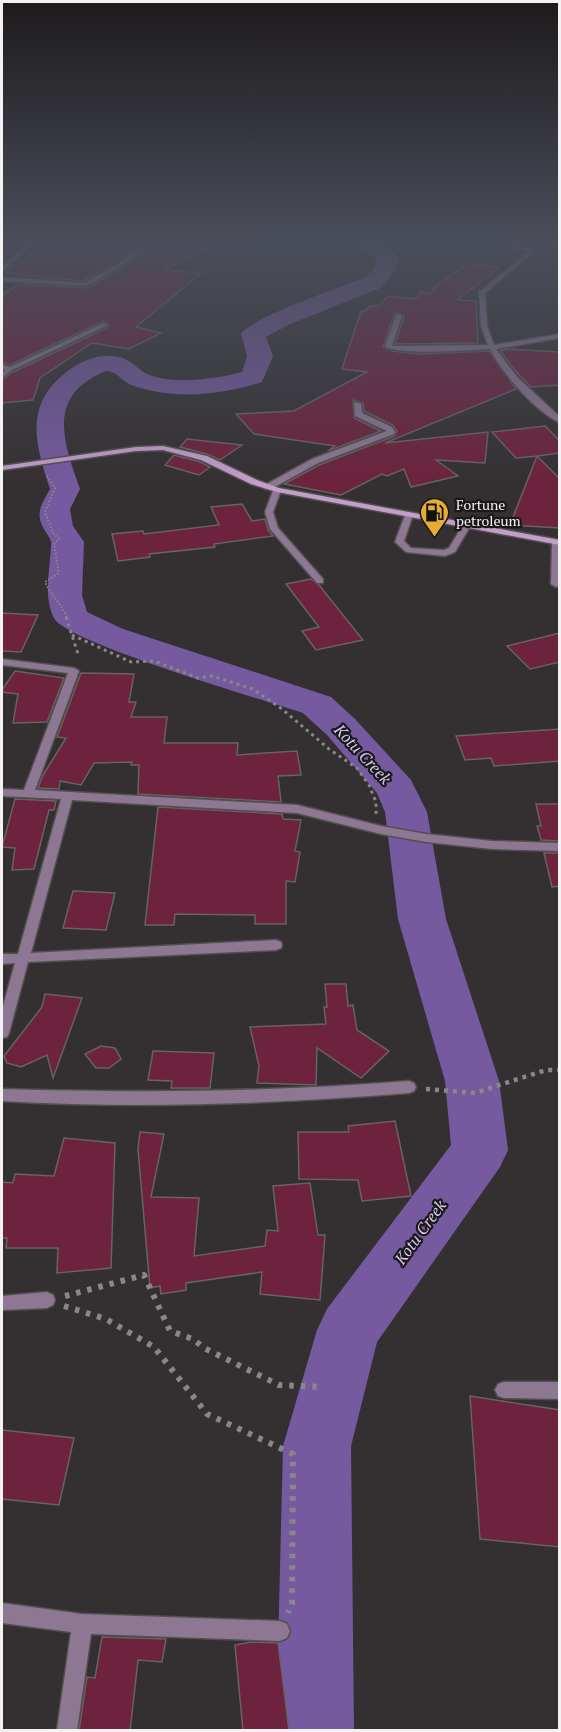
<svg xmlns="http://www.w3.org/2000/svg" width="561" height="1732" viewBox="0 0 561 1732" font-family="'PT Serif',serif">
  <rect width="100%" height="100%" fill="#343032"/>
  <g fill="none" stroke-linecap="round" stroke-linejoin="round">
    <path fill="#755a9f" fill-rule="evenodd" d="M352,242C369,242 387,241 398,257L395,271L380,288L288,325L266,337L273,356L262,382C220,395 177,400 134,386C123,383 118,371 106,371C46,395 63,441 80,489L70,509L73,526L84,542L82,595L87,612L123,629L331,697L355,719L411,780L427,812L446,919L499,1081L508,1150L500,1167L377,1342L351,1446L354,1730H276L283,1446L317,1330L327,1309L451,1145L445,1081L398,919L385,812L377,793L327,735L303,713C267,701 65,642 54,618C43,597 50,569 51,546C52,541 50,539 47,534C34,515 40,507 50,489C35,443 23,404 69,370C80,362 97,354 111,356C130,357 133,366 147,374C171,385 217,379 242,372L247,356L241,334C254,316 339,288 364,278L374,269L376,259Z"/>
  </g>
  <g fill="#6d223d" stroke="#676263" stroke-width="1.5">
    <path d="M56,242H115L137,246L117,262L83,281L5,273L40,248L49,249Z"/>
    <path d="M181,242H209L211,247L164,270L201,273L136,327L161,333L129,349L92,343L40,378L33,400L2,403V380L13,372L107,328L109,325L103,321L10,365L2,362V295L19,284L88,288L123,268L148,248L163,250Z"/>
    <path d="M468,263L499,268L457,300L476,301L478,343L395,344L404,317L398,312L394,315L383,347L392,351L419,354L489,351L516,389L385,443L488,432L485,463L436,460L458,476L411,487L404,469L387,476L382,474L341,495L284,484L319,465L395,436L397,431L393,425L364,411L363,403L353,400L354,418L381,431L328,451L335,446L254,434L236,414L294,411L367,372L342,369L361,311H366L370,306H379L388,296L415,299L421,292L431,293L435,287Z"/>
    <path d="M507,349L560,352V385L531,387L519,375L500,351Z"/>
    <path d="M545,426L560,441V453L537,456L560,479V528L510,525L537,456L516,458L492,432Z"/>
    <path d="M187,439L242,445L220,460L207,454L180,447Z"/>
    <path d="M174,455L200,462L210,467L199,475L165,465Z"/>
    <path d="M242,504L252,521L265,519L268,530L273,536L214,544L215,547L149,554L150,557L118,561L112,534L143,531L144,534L219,525L211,507Z"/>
    <path d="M311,579L319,585L363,640L316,650L302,631L319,627L286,584Z"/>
    <path d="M2,613L38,615L21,652L2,651Z"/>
    <path d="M560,633V662L530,669L507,646Z"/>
    <path d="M15,671L64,678L47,722L13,723L18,694L2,692V690Z"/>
    <path d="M81,673L134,674L129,702H136L131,717H167L164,743H238L237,755L297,751L301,775L278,776L281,802L138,794L139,765H131L132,762L94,763L81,785L60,781L59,789L38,788L43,775L66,738L57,737Z"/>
    <path d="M560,729V761L494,766L491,758L465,760L456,736Z"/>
    <path d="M15,799L56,801L54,810H49L34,869L12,870L15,848L2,847Z"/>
    <path d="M536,804H560V841L541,840L537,826H541Z"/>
    <path d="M158,807L282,814L283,819L301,820L295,851L300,852L295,882L286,881V924H255V915L175,914L174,925H145Z"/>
    <path d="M544,853H560V886L552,887Z"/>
    <path d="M73,891L115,893L106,930L63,928Z"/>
    <path d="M325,984H346L348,1006L353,1005L357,1030L389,1051L361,1078L317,1048L316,1085L257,1083L259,1066L250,1027L326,1024L324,1007H327Z"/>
    <path d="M45,994L82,998L53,1078L47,1055L21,1067L7,1063L4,1056L42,1007Z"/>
    <path d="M101,1046L115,1048L121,1059L109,1068H96L85,1054Z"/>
    <path d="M153,1051L214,1053L210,1088H171L172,1081L148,1080Z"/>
    <path d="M395,1121L411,1196L362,1201L358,1180L299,1179L298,1132H349L348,1126Z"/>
    <path d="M140,1132L164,1134L151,1197L199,1198L194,1256L265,1246L267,1230L278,1231L273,1186L310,1183L318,1235H325L320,1300L260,1294L262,1272L186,1283V1290L161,1294L160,1286L150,1288L138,1149Z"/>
    <path d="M64,1138L115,1143L111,1268L57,1273L58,1248H6L7,1238H2V1182L13,1183L15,1174L54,1176Z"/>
    <path d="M470,1396L560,1410V1547L480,1539Z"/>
    <path d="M2,1430L74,1438L59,1505L2,1499Z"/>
    <path d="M102,1637L166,1639L162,1662L138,1660L130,1731H79L87,1677L95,1678Z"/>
    <path d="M251,1642L278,1643L289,1731H243L235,1645Z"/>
  </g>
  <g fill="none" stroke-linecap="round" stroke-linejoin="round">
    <defs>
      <path id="lane" d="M409,512L413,515L404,541L411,548L444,550L449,548L464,523L471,525L455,552L445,556L406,552L395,542L405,515Z"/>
      <g id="street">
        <path d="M30,242H36L2,272V267Z"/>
        <path d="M146,242H152L122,266L87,286L2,281V277L84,283L118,264Z"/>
        <path d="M486,242H500L536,250L485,293L487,326L494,345L560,334V338L496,349L517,377L560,417V423C534,410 503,374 490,349C471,350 398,356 385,346L396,316L399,314L402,316L392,345L393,346L488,345L481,326L479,292L529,251Z"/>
        <path d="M104,323L107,325L106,326L12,370L2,378V373L5,370L2,368V364L10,367Z"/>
        <path d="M354,402L361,404L362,413L392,427L395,432L394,434L318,463L271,489H265V485L312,459L387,431L355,416Z"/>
        <path d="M274,488L281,490L273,512L278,528L323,579V583H317L270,529L265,512Z"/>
        <path d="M556,540L560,542V585L556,587L551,584L552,543Z"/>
        <path d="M2,659L74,668L79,671L35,790L297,805L381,826L426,834L492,841L560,843V851L492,849L426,842L381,834L297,813L72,800L31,953L276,940L281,942L282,945L281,948L276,950L28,962L9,1033L7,1037L2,1038V1010L15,963L2,964V954H18L61,799L2,796V789L24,790L68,673L2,665Z"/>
        <path d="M409,1081L414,1083L416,1087L414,1091L409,1093C274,1104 137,1109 2,1101V1089C138,1093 273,1092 409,1081Z"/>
        <path d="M47,1292L53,1295L55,1300L53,1305L47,1308L2,1310V1296Z"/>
        <path d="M504,1382H560V1399L504,1398L498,1396L495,1390L498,1384Z"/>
        <path d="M2,1603L82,1614L280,1621L287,1624L290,1631L287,1638L280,1641L91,1634L77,1730H57L71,1632L2,1623Z"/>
      </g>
      <path id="secondary" d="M163,446L207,456L257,480L279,488L560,540V545L277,492L251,484L201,460L163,450L136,451L2,470V466L136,447Z"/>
    </defs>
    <use href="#lane" stroke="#534f51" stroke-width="3"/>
    <use href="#street" stroke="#534f51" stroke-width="3"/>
    <use href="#secondary" stroke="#534f51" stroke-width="3"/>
    <path stroke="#8a8789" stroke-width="2" stroke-dasharray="1.5 2" stroke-linecap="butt" d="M47,476L55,488L45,512L53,533L59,539L54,544L59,573L45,582C51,596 62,604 67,618"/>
    <g stroke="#8a8789" stroke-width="3" stroke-dasharray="3 4" stroke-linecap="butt">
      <path d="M66,617L79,657"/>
      <path d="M72,635L131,662L154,661L198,678L212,676L253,689L282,709L329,749L357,768L369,785L376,802V814"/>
    </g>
    <path stroke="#8a8789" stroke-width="4.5" stroke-dasharray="4 5" stroke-linecap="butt" d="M426,1089L475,1093L546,1070H560"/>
    <g stroke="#8a8789" stroke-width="6" stroke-dasharray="4.5 7" stroke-linecap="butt">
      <path d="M65,1296L144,1275L170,1331L193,1339L204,1348L279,1385L321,1387"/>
      <path d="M64,1306L106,1319L154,1347L207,1414L293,1454L292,1604L288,1613"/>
    </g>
    <use href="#lane" fill="#8e7792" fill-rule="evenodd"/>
    <use href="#street" fill="#8e7792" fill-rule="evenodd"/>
    <use href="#secondary" fill="#c39eca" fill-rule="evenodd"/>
  </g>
  <linearGradient id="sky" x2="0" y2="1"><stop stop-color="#1d1a1c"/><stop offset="0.5" stop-color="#4a4e5a"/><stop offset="1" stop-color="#4a4e5a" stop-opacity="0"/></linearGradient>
  <rect width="561" height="485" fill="url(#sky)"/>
  <defs>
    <symbol id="fuel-pin" viewBox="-11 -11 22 30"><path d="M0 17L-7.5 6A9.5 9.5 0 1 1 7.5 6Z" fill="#e5ad35" stroke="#1a1819"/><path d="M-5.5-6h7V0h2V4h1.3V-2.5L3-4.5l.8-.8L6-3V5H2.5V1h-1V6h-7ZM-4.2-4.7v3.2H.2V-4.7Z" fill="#111"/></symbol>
  </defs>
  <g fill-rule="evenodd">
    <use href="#fuel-pin" x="418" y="496" width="33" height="45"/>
  </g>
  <g text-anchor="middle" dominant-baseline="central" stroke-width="4.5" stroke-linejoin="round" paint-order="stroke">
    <g font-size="14" fill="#f4f1f3" stroke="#1a1819" text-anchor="start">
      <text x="456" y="504">Fortune<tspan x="456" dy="16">petroleum</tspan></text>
    </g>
    <g font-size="16" font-style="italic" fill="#d7caf1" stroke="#1a1819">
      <text transform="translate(363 754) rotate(47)">Kotu Creek</text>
      <text transform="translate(420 1232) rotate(-54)">Kotu Creek</text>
    </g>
  </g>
  <rect width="561" height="1732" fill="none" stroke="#f4f1f3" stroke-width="6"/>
</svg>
